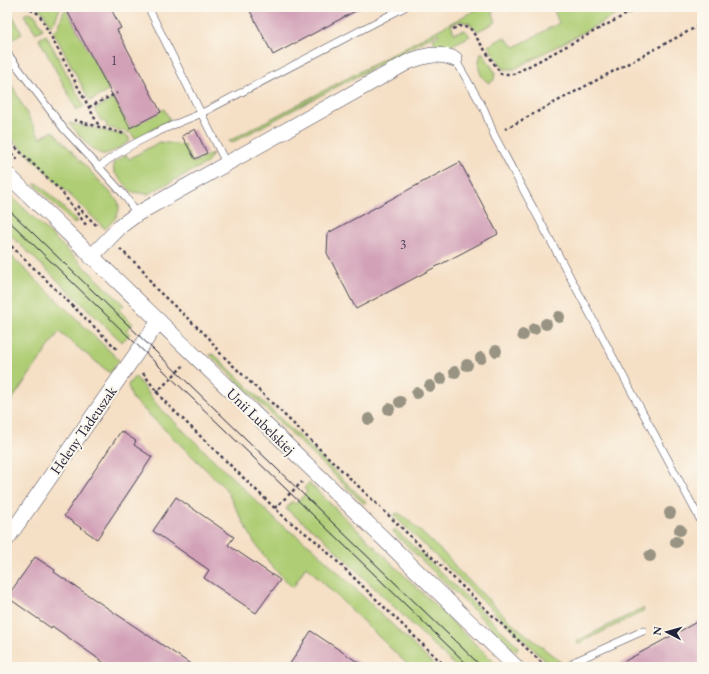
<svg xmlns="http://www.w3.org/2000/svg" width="709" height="674" viewBox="0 0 709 674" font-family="'EB Garamond',serif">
  <rect width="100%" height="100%" fill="#fbf7ec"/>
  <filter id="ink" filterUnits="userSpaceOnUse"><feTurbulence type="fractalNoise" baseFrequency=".025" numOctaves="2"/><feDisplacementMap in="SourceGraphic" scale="8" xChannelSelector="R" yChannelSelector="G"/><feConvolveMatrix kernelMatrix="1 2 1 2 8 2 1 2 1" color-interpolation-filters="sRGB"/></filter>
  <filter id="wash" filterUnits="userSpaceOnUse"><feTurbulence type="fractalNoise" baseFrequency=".012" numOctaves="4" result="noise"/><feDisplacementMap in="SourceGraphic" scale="16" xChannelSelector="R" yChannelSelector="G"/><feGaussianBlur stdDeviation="0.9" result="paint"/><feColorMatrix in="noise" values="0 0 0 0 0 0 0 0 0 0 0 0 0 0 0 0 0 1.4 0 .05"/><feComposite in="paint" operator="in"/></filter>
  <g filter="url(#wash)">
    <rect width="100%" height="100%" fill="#f5dfc5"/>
    <g fill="#afcd75" stroke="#687858">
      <path d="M36,7H60L55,21L51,26L42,11Z"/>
      <path d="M481,7H494L491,8L496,22L478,31L469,23L460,21L451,25L454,33L465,30L470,36L439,52L433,39L439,35L438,33L231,143L229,141Z"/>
      <path d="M560,7H631L514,69H504L488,46L504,37L515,47L559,23L554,10Z"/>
      <path d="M66,9L110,90L90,101L53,31L58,28L64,11Z"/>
      <path d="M11,12L22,34L7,42V14Z"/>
      <path d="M29,12L35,15L43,29L36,33L24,15Z"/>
      <path d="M46,35L84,106L77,110L39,39Z"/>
      <path d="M482,52L495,72L494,80L489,83C478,76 476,64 482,52Z"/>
      <path d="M7,76L40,138L53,131L118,201C122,214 113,221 105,229L7,134Z"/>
      <path d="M114,99L130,128L164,109L170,120L135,139L131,133L106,127L107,123L101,121L94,109Z"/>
      <path d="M69,123L128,136L130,141C123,145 113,153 104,154C94,155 76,131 69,123Z"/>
      <path d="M159,142L184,145L193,163L213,153L207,163L148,194L132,192L114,172L113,163L126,155L129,159Z"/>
      <path d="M34,184H39L77,221L74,224Z"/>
      <path d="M7,192L124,305L119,310L133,324L126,330L130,334L122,342L7,232Z"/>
      <path d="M7,252L119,360L110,373L59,332L7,407Z"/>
      <path d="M211,354L215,355L366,502L364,504L210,355Z"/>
      <path d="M135,376L158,406L280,524L312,547L436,667H410L306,566L293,588L271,565L254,542L225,488L132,398L128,385Z"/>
      <path d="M309,483L499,667H456L321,536L286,509L292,501L295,504L307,492L304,488Z"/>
      <path d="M398,513L406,518L450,559L455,567L513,624L561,662L552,667L393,515Z"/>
      <path d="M395,529L518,646L516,652L393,532Z"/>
      <path d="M643,608L644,611L578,644L577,641Z"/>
    </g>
    <g id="blocks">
      <g fill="#d2a0b7">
        <path d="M65,7H110L121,28L117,30L161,112L130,128Z"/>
        <path d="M248,7H363L273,55Z"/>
        <path d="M195,129L207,153L195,159L182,136Z"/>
        <path d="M460,162L498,234L356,309L327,253L328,233Z"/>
        <path d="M121,431L136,441L134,445L152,457L97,539L64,516Z"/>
        <path d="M176,497L234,537L228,545L280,580L256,613L204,578L209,570L153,531Z"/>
        <path d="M35,557L55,570L54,572L195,667H110L52,626L51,628L7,597Z"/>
        <path d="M702,619V667H614L662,641Z"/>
        <path d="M311,631L365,667H288Z"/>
      </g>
    </g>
  </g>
  <g filter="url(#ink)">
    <use href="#blocks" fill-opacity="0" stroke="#423e50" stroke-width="1"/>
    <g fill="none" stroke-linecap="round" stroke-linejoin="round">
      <defs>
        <g id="service">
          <path d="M148,7L226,163"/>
          <path d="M7,53L64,129L99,167"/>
          <path d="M455,59L484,109L494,135L702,523"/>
          <path d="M137,214L125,196L99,167C127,144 167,127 200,114L405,7"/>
          <path d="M576,661L582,667"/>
          <path d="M567,667L576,661L643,631"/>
        </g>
        <g id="minor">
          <path d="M7,174L516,667"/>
          <path d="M91,257L122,225L137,214L408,62C426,55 437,52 455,59"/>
          <path d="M7,539L159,321"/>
        </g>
      </defs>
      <use href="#service" stroke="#423e50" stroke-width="8"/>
      <use href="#minor" stroke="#423e50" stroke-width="16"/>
      <g stroke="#423e50" stroke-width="2.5" stroke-dasharray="3 3" stroke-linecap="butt">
        <path d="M25,7L39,14L100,128"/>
        <path d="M453,29L459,26L470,28L501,74H514L640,7"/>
        <path d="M89,107L117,93"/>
        <path d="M74,120L125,134"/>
        <path d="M505,129L702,24"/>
        <path d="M7,139L61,191L86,225"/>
        <path d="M7,149L18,160"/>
        <path d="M77,206L98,227"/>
        <path d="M7,242L119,351"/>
        <path d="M120,249L143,270L155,288L209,338L219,352L546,667"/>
        <path d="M143,373L163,400L285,518L317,542L446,667"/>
        <path d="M156,393L183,366"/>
        <path d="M275,508L302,482"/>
      </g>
      <use href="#service" stroke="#fff" stroke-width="7"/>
      <use href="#minor" stroke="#fff" stroke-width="15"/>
      <g stroke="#22223b" stroke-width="1">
        <path d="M7,208L482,667"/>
        <path d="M7,219L470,667"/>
      </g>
    </g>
    <g fill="#989382">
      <circle cx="559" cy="317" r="6"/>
      <circle cx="546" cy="324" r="6"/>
      <circle cx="534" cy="329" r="6"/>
      <circle cx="523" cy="335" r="6"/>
      <circle cx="496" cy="351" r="6"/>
      <circle cx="481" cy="358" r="6"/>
      <circle cx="467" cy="365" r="6"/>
      <circle cx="455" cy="372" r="6"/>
      <circle cx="441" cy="379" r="6"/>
      <circle cx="430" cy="386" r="6"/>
      <circle cx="417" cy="393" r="6"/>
      <circle cx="400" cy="402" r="6"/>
      <circle cx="389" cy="409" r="6"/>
      <circle cx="369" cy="419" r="6"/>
      <circle cx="670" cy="513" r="6"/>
      <circle cx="680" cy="530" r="6"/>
      <circle cx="676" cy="542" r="6"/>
      <circle cx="650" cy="556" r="6"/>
    </g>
  </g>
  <g text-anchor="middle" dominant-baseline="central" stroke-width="4" stroke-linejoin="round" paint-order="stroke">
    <g font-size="13" fill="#4e425a">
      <text x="114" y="60">1</text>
      <text x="403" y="244">3</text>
    </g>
    <g font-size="15" fill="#22223b" stroke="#fbf7ec">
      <text transform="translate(261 421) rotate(44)">Unii Lubelskiej</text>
      <text transform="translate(83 430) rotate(-55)">Heleny Tadeuszak</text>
    </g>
  </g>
  <rect width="709" height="674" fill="none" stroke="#fbf7ec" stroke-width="24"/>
  <g transform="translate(667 632) rotate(276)" stroke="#fbf7ec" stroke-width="3" paint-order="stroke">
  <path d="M0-3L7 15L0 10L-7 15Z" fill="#22223b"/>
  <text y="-6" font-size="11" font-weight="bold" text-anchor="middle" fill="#22223b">N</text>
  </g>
</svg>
